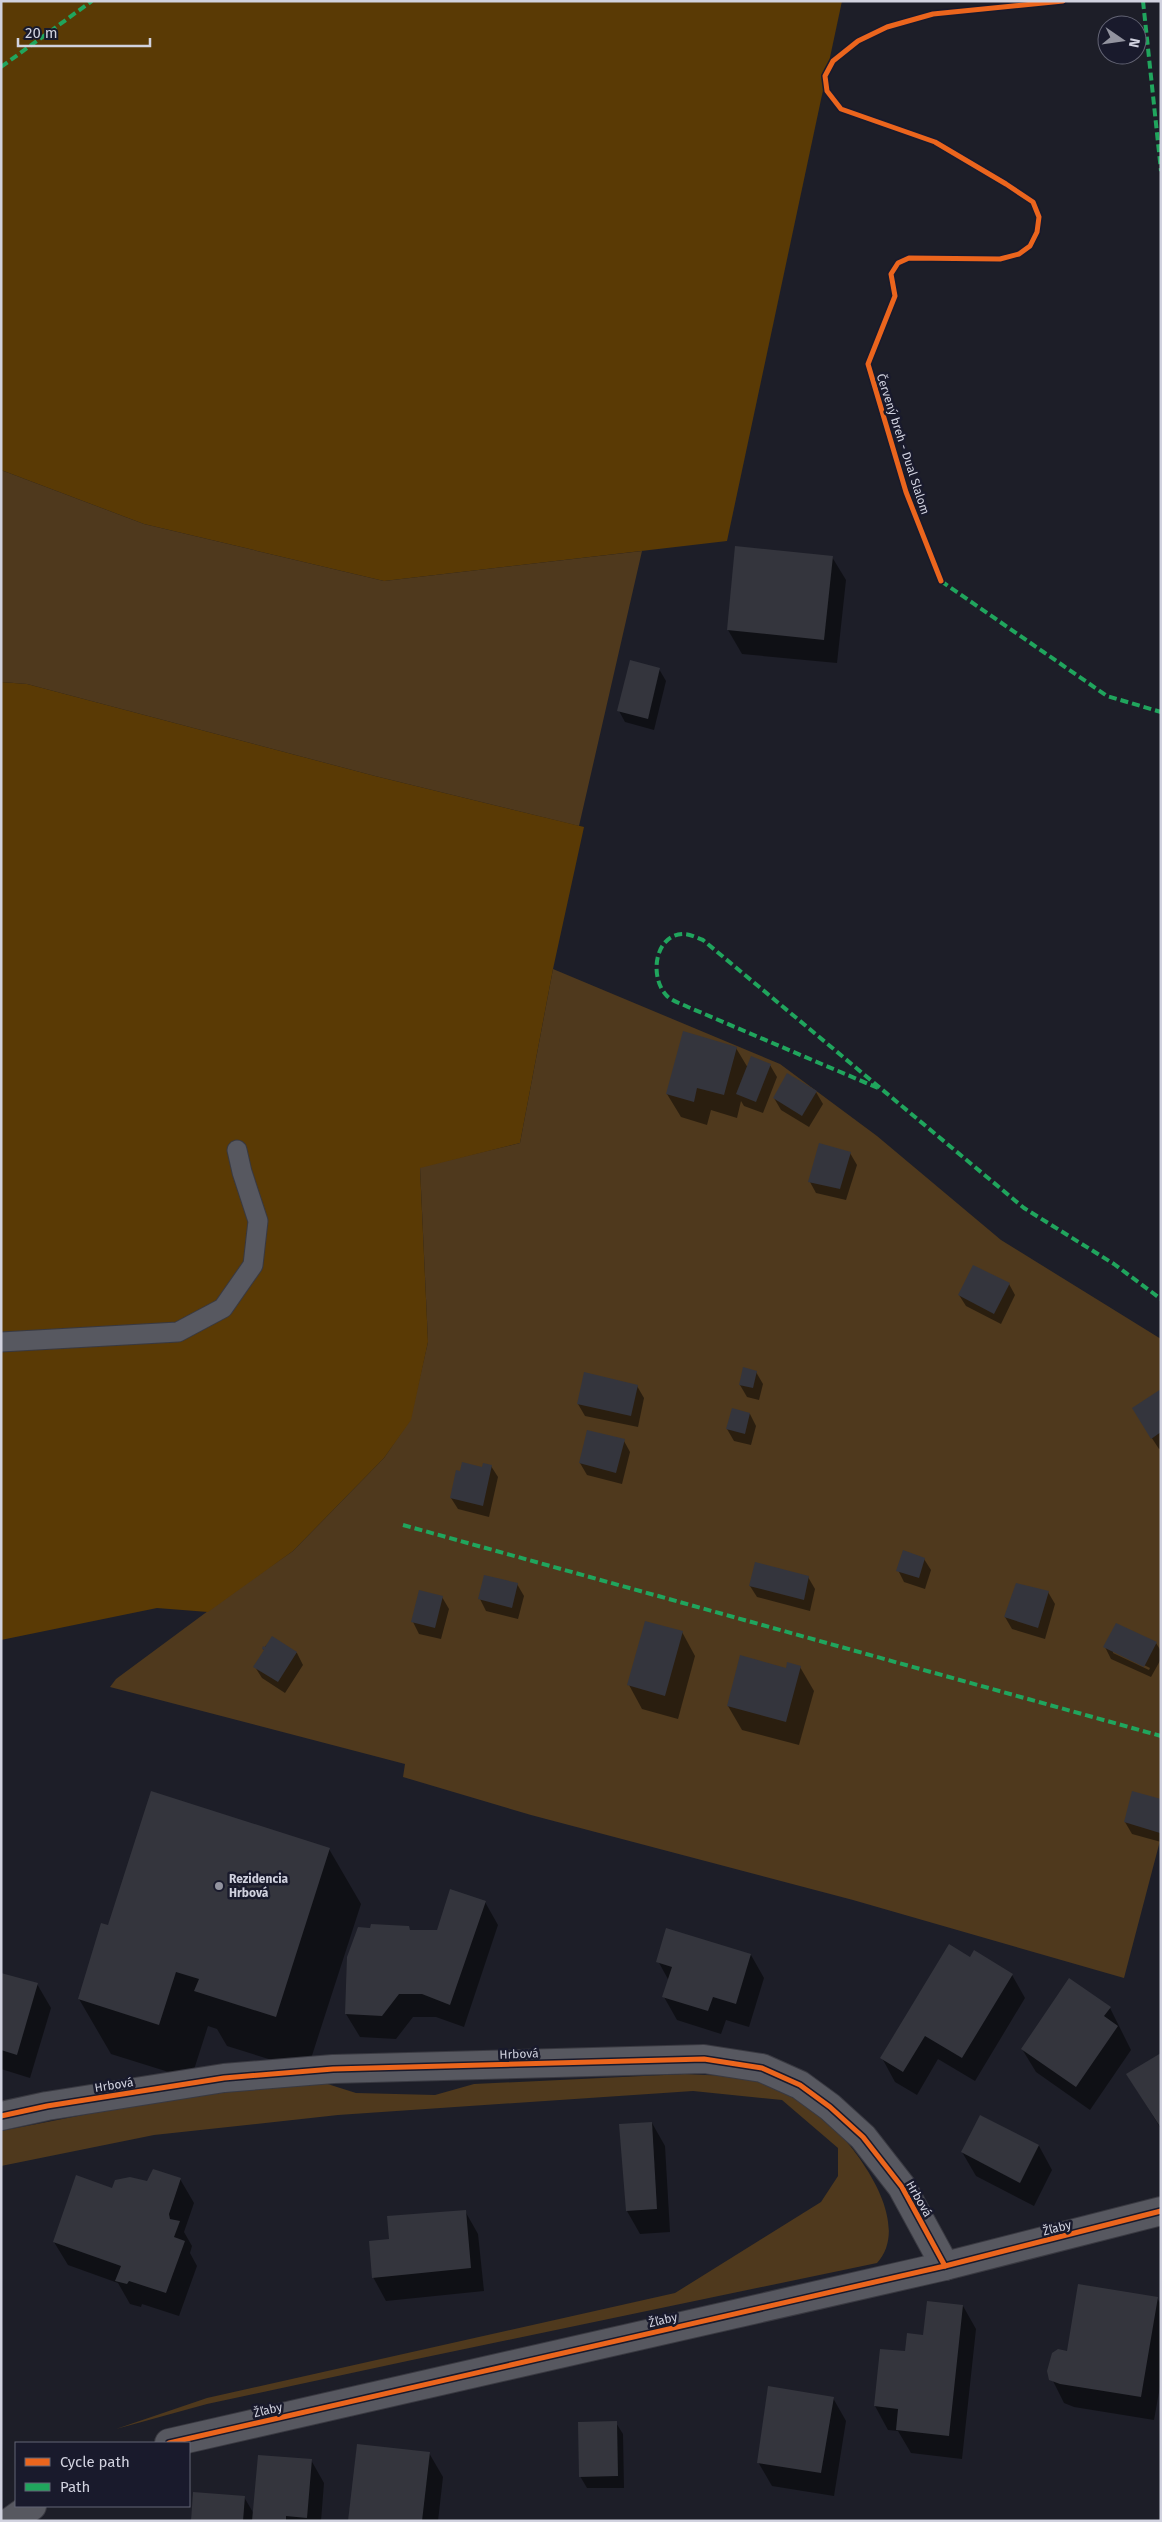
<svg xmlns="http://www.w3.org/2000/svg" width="1162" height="2522" viewBox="0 0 1162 2522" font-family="'Fira Sans',sans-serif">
  <rect width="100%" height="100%" fill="#1d1e28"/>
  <g fill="#4f391d">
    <path d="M1,470L144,524L384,581L642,551L579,826L375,776L27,684L1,682Z"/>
    <path d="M553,969L780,1064L877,1136L1001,1240L1161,1339V1837L1124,1978L853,1900L531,1815L403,1777L405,1764L110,1687L116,1679L235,1591L293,1551L384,1458L410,1420L428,1342L420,1167L520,1143Z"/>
    <path d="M685,2074C712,2076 744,2074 769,2083C782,2088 799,2097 809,2105C846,2132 917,2219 877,2263L412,2360L207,2404L116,2429L207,2398L675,2293L821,2202L838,2176V2148L782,2100L693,2091L338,2115L154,2135L1,2166V2131L129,2106L230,2090L318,2081L356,2093L435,2095L474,2084Z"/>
  </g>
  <g fill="#5a3a05">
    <path d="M1,1H842L727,541L384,581L144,524L1,470Z"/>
    <path d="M1,682L27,684L375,776L584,827L553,969L520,1143L420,1168L428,1342L411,1420L384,1458L293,1551L208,1612L157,1608L1,1640Z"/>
  </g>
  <g fill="#0007" fill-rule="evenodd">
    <path d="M736,547L832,557L846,580L837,663L742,654L728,630Z"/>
    <path d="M659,669L666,681L654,730L625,722L619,711Z"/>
    <path d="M736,1048L748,1068L770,1065L777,1077L763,1113L744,1106L741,1101L737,1118L711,1110L707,1125L681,1117L667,1094Z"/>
    <path d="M816,1092L823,1104L809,1127L781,1110L774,1098Z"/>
    <path d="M850,1153L857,1165L846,1200L816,1193L810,1182Z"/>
    <path d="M1009,1284L1015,1295L1001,1324L966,1306L959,1295Z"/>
    <path d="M756,1372L763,1384L759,1400L747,1397L740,1385Z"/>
    <path d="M637,1386L644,1398L638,1427L585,1416L578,1404Z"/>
    <path d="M1161,1391V1448L1159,1449L1140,1420Z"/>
    <path d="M733,1409L750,1414L756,1426L751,1445L734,1441L727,1429Z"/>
    <path d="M624,1441L630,1452L622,1484L587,1475L580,1463Z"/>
    <path d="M491,1466L498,1477L489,1517L458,1509L451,1498L483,1468Z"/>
    <path d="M924,1559L931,1570L925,1589L904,1582L898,1570Z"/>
    <path d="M808,1577L815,1589L810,1611L757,1597L750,1586Z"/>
    <path d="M517,1584L524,1596L518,1619L486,1611L480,1599Z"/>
    <path d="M1048,1592L1055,1604L1045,1639L1012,1629L1005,1617Z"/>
    <path d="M442,1597L449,1609L441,1639L419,1634L413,1622Z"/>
    <path d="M682,1632L695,1656L678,1719L642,1709L629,1685Z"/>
    <path d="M273,1638L297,1653L303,1665L285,1693L262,1678L255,1667L265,1651L263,1649Z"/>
    <path d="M1156,1643L1161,1651V1659L1151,1677L1111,1659L1105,1647ZM1113,1650L1150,1668L1149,1670L1113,1653Z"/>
    <path d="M800,1667L814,1691L799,1745L742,1730L728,1706L787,1669Z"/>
    <path d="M1161,1800V1842L1132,1834L1125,1822Z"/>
    <path d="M329,1849L361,1904L307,2071L227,2046L217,2029L208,2026L191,2079L111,2054L79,1999L109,1926Z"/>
    <path d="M485,1902L498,1925L464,2027L436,2017H413L396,2039L360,2037L346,2014L410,1931H438Z"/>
    <path d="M751,1955L764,1978L749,2027L726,2020L721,2034L677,2020L664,1997L669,1981L658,1961Z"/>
    <path d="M970,1958L1012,1975L1025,1998L975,2081L938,2059L917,2095L895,2082L882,2058Z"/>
    <path d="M1,1974L37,1984L51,2008L30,2078L1,2069Z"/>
    <path d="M1110,2008L1131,2050L1090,2110L1036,2072L1022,2049Z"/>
    <path d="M1161,2055V2129L1128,2075Z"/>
    <path d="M981,2116L1039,2146L1052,2170L1034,2206L976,2176L962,2152Z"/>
    <path d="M652,2123L665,2146L670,2232L640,2234L627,2211Z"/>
    <path d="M180,2179L194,2203L184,2232L192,2246L190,2253L197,2266L179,2316L142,2304L141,2307L130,2304L118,2283L68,2265L54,2242L113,2189Z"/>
    <path d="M465,2211L478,2234L484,2291L386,2301L373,2277Z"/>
    <path d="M1157,2298L1161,2304V2381L1154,2420L1074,2407L1064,2403L1048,2371L1053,2354L1068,2352Z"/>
    <path d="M963,2306L976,2329L962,2459L911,2453L898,2431L888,2430L875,2406L881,2350L906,2353Z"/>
    <path d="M833,2398L846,2421L834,2496L772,2486L758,2462Z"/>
    <path d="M616,2423L623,2434L624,2488H587L580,2476Z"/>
    <path d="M429,2453L443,2477L438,2521H350Z"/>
    <path d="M311,2460L324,2483L321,2521H193L244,2497L254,2514Z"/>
  </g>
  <g fill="#34353d">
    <path d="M735,546L833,556L824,640L727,630Z"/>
    <path d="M630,660L660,668L648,719L617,711Z"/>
    <path d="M683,1031L737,1047L724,1095L697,1088L694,1102L666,1094Z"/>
    <path d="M751,1056L771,1064L756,1102L736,1094Z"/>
    <path d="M787,1073L817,1091L802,1116L773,1098Z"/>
    <path d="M819,1143L851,1152L840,1189L808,1182Z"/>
    <path d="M973,1265L1010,1283L994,1314L958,1295Z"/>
    <path d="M743,1367L757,1371L753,1388L739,1385Z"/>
    <path d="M584,1372L638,1385L631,1416L577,1404Z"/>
    <path d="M1161,1389V1432L1151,1439L1132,1408Z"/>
    <path d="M732,1408L750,1413L745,1434L726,1429Z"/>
    <path d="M587,1430L625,1439L616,1473L579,1463Z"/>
    <path d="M462,1462L482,1467L483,1463L492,1465L483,1506L450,1498L456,1470L460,1471Z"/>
    <path d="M903,1550L925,1558L919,1578L896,1571Z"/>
    <path d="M755,1562L809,1576L804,1600L749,1586Z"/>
    <path d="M484,1575L518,1583L512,1608L478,1599Z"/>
    <path d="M1016,1583L1049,1591L1038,1628L1004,1617Z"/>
    <path d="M419,1590L443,1596L435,1628L411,1622Z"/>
    <path d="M645,1621L683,1631L665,1696L627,1685Z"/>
    <path d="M1116,1623L1157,1642L1144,1667L1103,1647Z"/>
    <path d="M272,1636L297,1652L278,1682L253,1667L264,1650L262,1649L263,1646L265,1647Z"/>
    <path d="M740,1655L786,1668L787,1662L801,1666L786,1722L727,1706Z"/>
    <path d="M151,1791L330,1848L276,2017L194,1991L199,1979L176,1972L159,2025L78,1999L101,1923L108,1925Z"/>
    <path d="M1132,1791L1161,1799L1160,1833L1124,1822Z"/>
    <path d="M450,1889L486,1901L450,2005L422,1994H399L382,2016L345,2014L347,1957L358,1927L370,1928L371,1924L409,1926L410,1930H437Z"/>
    <path d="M666,1928L751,1954L736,2004L713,1997L708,2011L662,1997L672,1967L656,1962Z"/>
    <path d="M949,1944L970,1957L974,1950L1013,1974L962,2058L925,2036L903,2072L880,2058Z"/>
    <path d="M1,1973L38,1983L17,2055L1,2050Z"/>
    <path d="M1069,1978L1111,2007L1104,2016L1118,2026L1076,2087L1021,2049Z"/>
    <path d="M1161,2053V2128L1126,2074Z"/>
    <path d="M980,2115L1039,2145L1020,2183L961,2152Z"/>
    <path d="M652,2122L657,2209L626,2211L619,2124Z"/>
    <path d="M153,2169L181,2178L169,2214L170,2219L180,2221L174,2237L185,2241L166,2293L129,2281L127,2284L115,2281L121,2266L53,2242L76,2175L112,2188L115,2180L130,2177L147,2181Z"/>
    <path d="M466,2210L471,2268L372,2278L369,2241L389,2239L387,2216Z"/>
    <path d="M1078,2284L1158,2297L1141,2397L1060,2384L1049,2380L1047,2371L1052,2353L1058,2349L1067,2351Z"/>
    <path d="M927,2301L963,2305L949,2436L896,2430L898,2409L874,2406L880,2349L905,2351L907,2333L923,2335Z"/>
    <path d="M768,2386L834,2397L821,2473L757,2463Z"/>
    <path d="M617,2421L618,2476L579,2477L578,2422Z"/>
    <path d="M357,2444L430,2452L422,2521H348Z"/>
    <path d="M258,2455L312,2459L307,2518L286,2516V2521H252Z"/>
    <path d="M193,2492L245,2496L243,2521H191Z"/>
  </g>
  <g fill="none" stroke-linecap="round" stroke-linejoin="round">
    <defs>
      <path id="service" d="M1,1342L178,1332L223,1308L253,1265L258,1221L242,1172L237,1150"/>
      <g id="minor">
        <path d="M1,2116L47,2106L224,2078L333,2069L704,2059L762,2068L800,2085L830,2107L863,2137L902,2187L945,2266"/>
        <path d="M169,2443L945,2266L1161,2211"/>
        <path d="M11,2521L32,2506"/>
      </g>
    </defs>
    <use href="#service" stroke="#393941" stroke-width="21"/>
    <use href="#minor" stroke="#393941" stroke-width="30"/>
    <use href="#service" stroke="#575860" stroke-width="19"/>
    <use href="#minor" stroke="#575860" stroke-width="28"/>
    <g stroke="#20a55d" stroke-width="4" stroke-dasharray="8 4" stroke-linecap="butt">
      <path d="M1143,1L1161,171"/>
      <path d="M1,67L92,1"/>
      <path d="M941,581L1107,696L1161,712"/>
      <path d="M878,1088L688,1007C682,1004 672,1001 667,996C649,978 654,934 684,934C690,934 697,938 703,940L1024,1208L1114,1264L1161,1299"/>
      <path d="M403,1525L1161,1736"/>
    </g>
    <defs>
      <g id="cycleway">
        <path d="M941,581L906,492L868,364L895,296L891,274L898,263L909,258L1000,259L1019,254L1030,246L1037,232L1039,217L1033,202L1006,184L935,142L841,109L827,91L825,76L833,61L858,41L887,27L933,14L1063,1"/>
        <path d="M1,2116L47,2106L224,2078L333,2069L704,2059L762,2068L800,2085L830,2107L863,2137L902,2187L945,2266"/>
        <path d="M169,2443L945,2266L1161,2211"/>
      </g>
    </defs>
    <use href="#cycleway" stroke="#191a2c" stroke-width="8"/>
    <use href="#cycleway" stroke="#eb651d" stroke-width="5"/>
  </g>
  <circle fill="#92939f" stroke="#191a2c" stroke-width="2" cx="219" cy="1886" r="5"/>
  <g text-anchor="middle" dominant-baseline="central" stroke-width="5" stroke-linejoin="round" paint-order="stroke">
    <g font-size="12" fill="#d1d2df" stroke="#191a2c">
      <text transform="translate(903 444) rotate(72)">Červený breh - Dual Slalom</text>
      <text transform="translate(519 2054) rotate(-2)">Hrbová</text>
      <text transform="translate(114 2085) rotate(-9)">Hrbová</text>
      <text transform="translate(919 2199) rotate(60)">Hrbová</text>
      <text transform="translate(1057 2228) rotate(-14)">Žľaby</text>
      <text transform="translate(663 2320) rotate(-13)">Žľaby</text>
      <text transform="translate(268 2410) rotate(-13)">Žľaby</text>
    </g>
    <g font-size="12" font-weight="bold" fill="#d1d2df" stroke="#191a2c" text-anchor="start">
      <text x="229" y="1879">Rezidencia<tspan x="229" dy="14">Hrbová</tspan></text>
    </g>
  </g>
  <rect width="1162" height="2522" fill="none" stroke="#d1d2df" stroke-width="5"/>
  <rect x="15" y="2442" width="175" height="65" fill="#191a2c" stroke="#636474"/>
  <rect x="25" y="2458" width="25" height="8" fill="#eb651d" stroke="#636474"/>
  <text x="60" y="2467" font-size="15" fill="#d1d2df">Cycle path</text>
  <rect x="25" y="2483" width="25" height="8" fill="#20a55d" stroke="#636474"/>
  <text x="60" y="2492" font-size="15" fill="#d1d2df">Path</text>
  <g transform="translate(1122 40) rotate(103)"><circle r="24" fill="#191a2c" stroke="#636474"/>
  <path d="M0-4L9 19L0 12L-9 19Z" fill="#92939f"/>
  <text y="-8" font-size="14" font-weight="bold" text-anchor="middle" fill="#d1d2df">N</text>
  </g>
  <path d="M18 38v8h132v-8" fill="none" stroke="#d1d2df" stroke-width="2.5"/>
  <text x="25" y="38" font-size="15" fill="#d1d2df" stroke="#191a2c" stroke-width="4" paint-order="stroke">20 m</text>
</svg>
